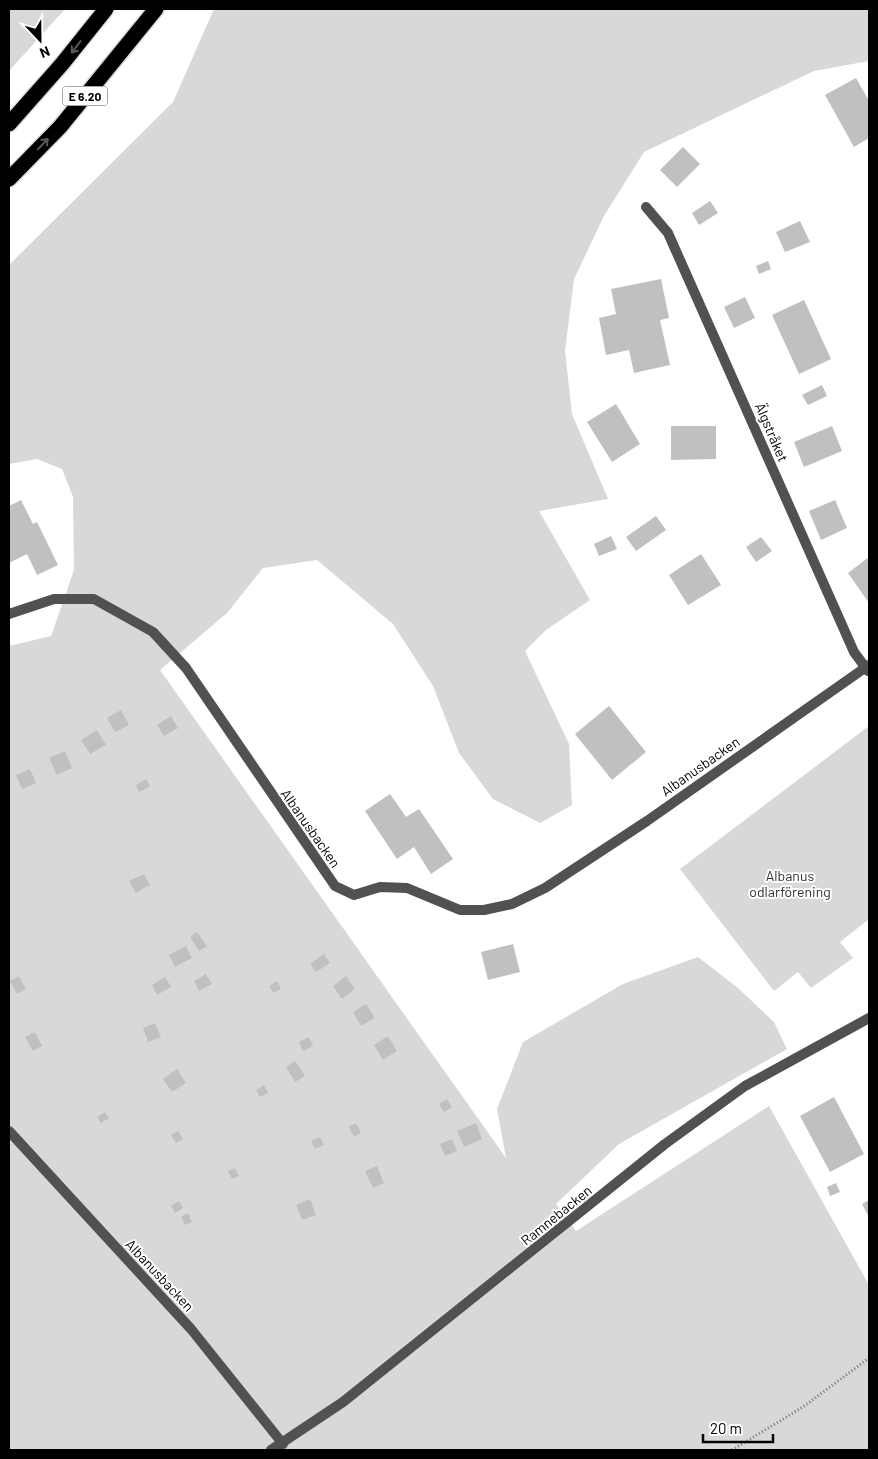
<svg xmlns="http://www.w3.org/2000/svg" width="878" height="1459" viewBox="0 0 878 1459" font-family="Barlow,sans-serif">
  <rect width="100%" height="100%" fill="#fff"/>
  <g fill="#d8d8d8">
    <path d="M9,9H65L9,71Z"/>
    <path d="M214,9H869V61L814,71L644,152L604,216L574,279L565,351L572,414L608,499L539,511L590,600L546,630L525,651L569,744L572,805L540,823L493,799L459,753L433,686L393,624L317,560L263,568L227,613L160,670L506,1158L497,1109L523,1042L623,984L698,957L738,988L774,1022L787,1049L619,1144L556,1204L576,1231L769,1106L869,1285V1450H9V646L51,636L74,570L73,497L62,469L37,459L9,464V265L173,102Z"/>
    <path d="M869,726V919L840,942L853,958L811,988L798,972L774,991L680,869Z"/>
  </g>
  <g fill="#c0c0c0">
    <path d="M856,78L869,101V138L854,147L825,95Z"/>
    <path d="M683,147L700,164L677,187L660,170Z"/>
    <path d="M710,201L718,213L699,225L692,213Z"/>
    <path d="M800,221L810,242L785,252L776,232Z"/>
    <path d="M768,261L771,269L759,274L756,266Z"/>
    <path d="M661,279L669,318L660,320L670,365L634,373L629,350L606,355L599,318L616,314L611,289Z"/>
    <path d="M745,297L755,318L734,328L724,307Z"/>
    <path d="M804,300L831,359L799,374L772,315Z"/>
    <path d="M822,385L827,396L808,405L802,395Z"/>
    <path d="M616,404L640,444L612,462L587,422Z"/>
    <path d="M671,426H716V459L671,460Z"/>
    <path d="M832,426L842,451L804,467L794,442Z"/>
    <path d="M21,500L33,524L37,522L58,565L37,575L27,554L9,563V506Z"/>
    <path d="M835,500L847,528L821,540L809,511Z"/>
    <path d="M656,516L666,530L636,551L626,537Z"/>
    <path d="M611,536L617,549L599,556L594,544Z"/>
    <path d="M761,537L772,551L756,562L746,547Z"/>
    <path d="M701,554L721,585L688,605L669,575Z"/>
    <path d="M869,557V603L848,573Z"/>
    <path d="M609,706L646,752L612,780L575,734Z"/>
    <path d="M121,710L129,725L115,732L107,718Z"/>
    <path d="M171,716L178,728L164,736L157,725Z"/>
    <path d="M97,730L106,745L90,754L81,740Z"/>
    <path d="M65,751L72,768L57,775L49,758Z"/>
    <path d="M30,769L36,783L22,789L16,775Z"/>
    <path d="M146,779L150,786L139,792L136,785Z"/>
    <path d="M390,794L406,817L419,809L453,859L431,874L414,847L397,859L365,811Z"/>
    <path d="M144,874L150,885L136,893L129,881Z"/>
    <path d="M197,932L207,946L199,951L190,937Z"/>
    <path d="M513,944L520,972L488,980L481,952Z"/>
    <path d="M186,946L192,958L175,967L169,955Z"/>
    <path d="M324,954L330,963L316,972L310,964Z"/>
    <path d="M206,974L212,984L199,991L194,981Z"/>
    <path d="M19,976L26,989L17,994L10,981Z"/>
    <path d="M346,976L355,989L342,999L333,986Z"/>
    <path d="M165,977L171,987L157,995L152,985Z"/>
    <path d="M277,981L281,989L273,993L269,986Z"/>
    <path d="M366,1004L375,1018L361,1026L353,1012Z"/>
    <path d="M155,1023L161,1037L148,1042L143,1028Z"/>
    <path d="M35,1032L42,1046L33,1051L25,1037Z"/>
    <path d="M388,1036L397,1051L383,1060L374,1045Z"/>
    <path d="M309,1037L313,1046L303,1051L299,1042Z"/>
    <path d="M295,1061L305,1076L295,1082L286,1067Z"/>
    <path d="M177,1069L186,1083L172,1092L163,1079Z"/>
    <path d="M264,1085L268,1093L260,1097L256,1090Z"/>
    <path d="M834,1097L864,1154L830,1172L800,1116Z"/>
    <path d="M447,1099L452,1107L444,1112L439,1104Z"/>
    <path d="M105,1112L109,1118L101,1123L97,1117Z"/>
    <path d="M356,1123L361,1133L354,1137L349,1127Z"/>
    <path d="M476,1123L482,1139L464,1147L457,1131Z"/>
    <path d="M178,1131L183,1139L176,1143L171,1135Z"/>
    <path d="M320,1137L324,1145L315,1149L311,1141Z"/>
    <path d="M452,1139L457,1151L445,1156L440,1144Z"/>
    <path d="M377,1166L384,1183L373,1188L365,1171Z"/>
    <path d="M235,1168L239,1176L232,1179L228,1171Z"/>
    <path d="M836,1183L840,1192L830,1196L827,1187Z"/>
    <path d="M310,1199L316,1215L302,1220L296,1205Z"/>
    <path d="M869,1200V1217L862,1204Z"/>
    <path d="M179,1201L183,1208L175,1213L171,1206Z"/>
    <path d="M188,1213L192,1222L185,1225L181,1217Z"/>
  </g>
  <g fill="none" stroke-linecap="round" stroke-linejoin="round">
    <defs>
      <g id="highway">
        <path d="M9,124L62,64L106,9"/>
        <path d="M9,179L60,127L156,9"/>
      </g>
    </defs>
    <use href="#highway" stroke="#dbdbdb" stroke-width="18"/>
    <path stroke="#737373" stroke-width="3" stroke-dasharray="1 2.5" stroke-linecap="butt" d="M732,1450L803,1407L869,1358"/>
    <g stroke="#515151" stroke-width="10">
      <path d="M646,207L668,233L854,652L868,671"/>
      <path d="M9,614L54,599H94L153,632L186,668L335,886L354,895L380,887L407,888L460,910H484L512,904L545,888L647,821L869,665"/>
      <path d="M9,1131L191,1329L283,1444"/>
      <path d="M271,1450L343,1402L665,1144L745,1086L869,1018"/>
    </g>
    <use href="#highway" stroke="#000" stroke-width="15"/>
  </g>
  <defs><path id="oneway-shaft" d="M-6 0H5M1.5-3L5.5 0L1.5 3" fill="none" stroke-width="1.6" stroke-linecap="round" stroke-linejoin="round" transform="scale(1.25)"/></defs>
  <g stroke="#595959">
    <use href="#oneway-shaft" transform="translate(76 47) rotate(128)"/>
    <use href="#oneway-shaft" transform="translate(43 144) rotate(-46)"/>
  </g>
  <g text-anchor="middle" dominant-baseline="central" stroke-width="4" stroke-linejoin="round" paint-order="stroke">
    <rect fill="#fff" stroke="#4c4c4c" stroke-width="1" x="62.5" y="86.5" width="45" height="19" rx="4"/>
    <g font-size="12" font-weight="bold" fill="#000">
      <text x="85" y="96">E 6.20</text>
    </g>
    <g font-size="14" fill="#000" stroke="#fff">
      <text transform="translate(772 432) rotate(67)">Älgstråket</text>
      <text transform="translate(700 766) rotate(-35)">Albanusbacken</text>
      <text transform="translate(311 828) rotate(55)">Albanusbacken</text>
      <text transform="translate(556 1215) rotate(-39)">Ramnebacken</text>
      <text transform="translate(160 1275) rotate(47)">Albanusbacken</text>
    </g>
    <g font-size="14" fill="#2f2f2f" stroke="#fff">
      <text x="790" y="875">Albanus<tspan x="790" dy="16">odlarförening</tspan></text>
    </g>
  </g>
  <rect width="878" height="1459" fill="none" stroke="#000000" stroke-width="20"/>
  <g transform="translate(40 40) rotate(158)" stroke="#ffffff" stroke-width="4" paint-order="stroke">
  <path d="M0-4L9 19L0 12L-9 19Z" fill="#000000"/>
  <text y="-8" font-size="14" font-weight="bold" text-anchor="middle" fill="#000000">N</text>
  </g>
  <path d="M703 1434v8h70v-8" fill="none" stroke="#000000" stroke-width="2.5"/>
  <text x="710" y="1434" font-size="15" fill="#000000" stroke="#ffffff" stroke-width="4" paint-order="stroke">20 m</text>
</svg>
